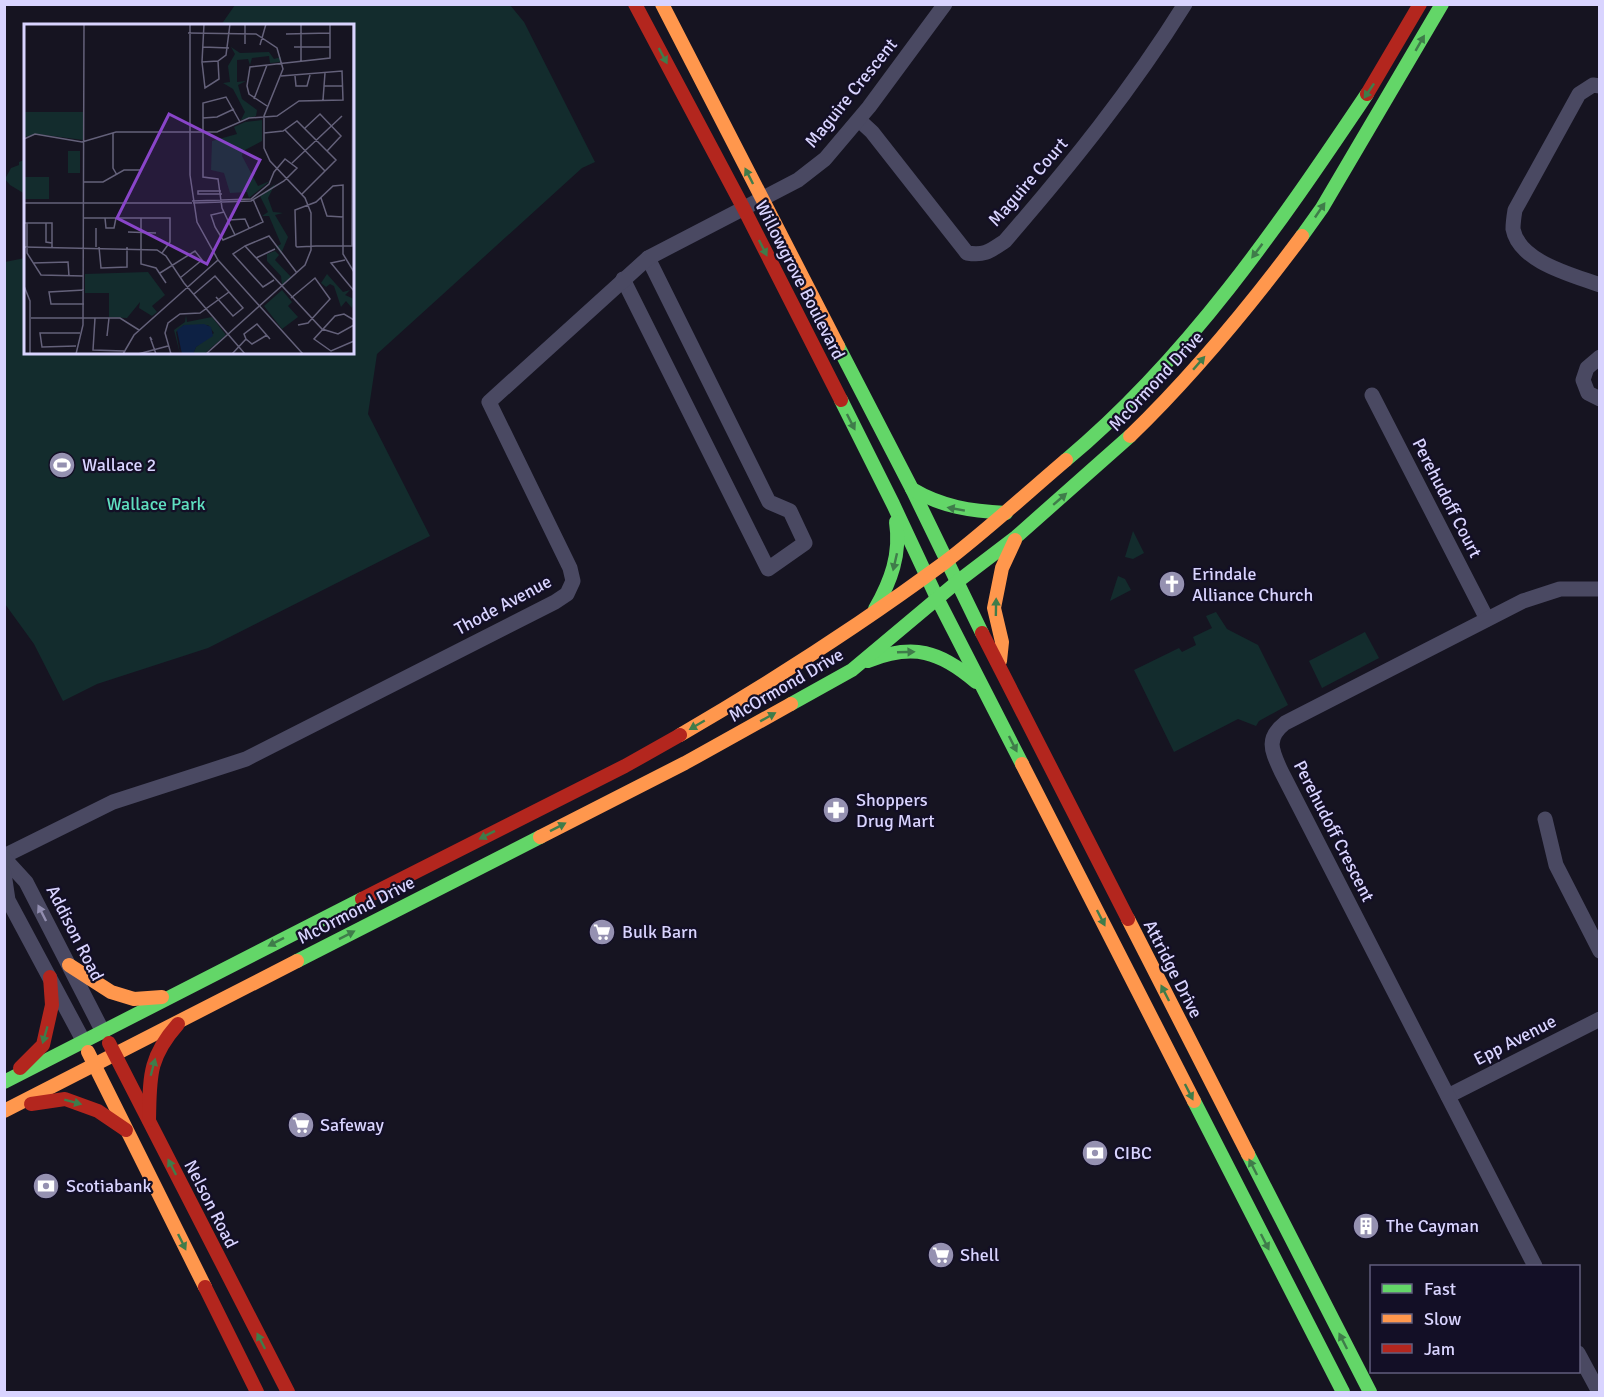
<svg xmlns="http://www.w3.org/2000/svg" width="1604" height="1397" viewBox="0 0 1604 1397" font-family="Signika,sans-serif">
  <rect width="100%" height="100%" fill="#161421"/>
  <g fill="#132c2d">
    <path d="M235,5H510L524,22L595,162L582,168L377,354L368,414L430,536L208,648L97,684L63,701L34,644L5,604V262L25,258L26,352H352V26L221,25Z"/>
    <path d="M24,160H26L25,194L10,185L5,179L11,168L19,165V162Z"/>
    <path d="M1133,531L1144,553L1133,559L1125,557Z"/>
    <path d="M1118,576L1125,579L1131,590L1110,601Z"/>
    <path d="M1216,612L1227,629L1258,645L1288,705L1259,721L1256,726L1238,719L1174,752L1134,670L1179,648L1182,652L1196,645L1193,637L1212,628L1206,616Z"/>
    <path d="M1365,632L1379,658L1322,688L1309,661Z"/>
  </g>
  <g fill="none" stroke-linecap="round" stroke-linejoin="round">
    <g stroke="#4a4962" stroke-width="15">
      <path d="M1600,86L1593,85L1579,94L1515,210C1514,216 1513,223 1513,229C1519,262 1573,275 1600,285"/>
      <path d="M859,120L872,132L967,253C985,256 990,251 1005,241C1070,166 1132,89 1185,4"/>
      <path d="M623,279L768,569L805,543L790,511L769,502L648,258"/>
      <path d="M1600,357L1587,368L1583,380L1588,393L1600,399"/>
      <path d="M1372,395L1487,619"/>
      <path d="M1545,819L1556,865L1600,951"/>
      <path d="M4,856L113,802L246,759L555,602L567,594L573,581L570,568L489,402L648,258L798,180L825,159L869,107L945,4"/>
      <path d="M4,858L26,882L103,1032"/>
      <path d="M4,873L8,900L84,1042"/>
      <path d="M1448,1096L1600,1019"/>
      <path d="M1535,1266L1281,771C1272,751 1265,739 1285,723L1523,601L1560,589H1600"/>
      <path d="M1578,1353L1599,1392"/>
    </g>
    <g stroke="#63d668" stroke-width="14">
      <path d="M1302,236L1322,208L1442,4"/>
      <path d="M838,346L912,489L982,633"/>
      <path d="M841,400L893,504L937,598L1022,764"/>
      <path d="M1066,460C1188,358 1279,225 1367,94"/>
      <path d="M912,489C942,507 971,511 1006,513"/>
      <path d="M875,609C891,581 901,554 896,522"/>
      <path d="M868,661C913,643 940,651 976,682"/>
      <path d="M791,704L852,670L957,582L1016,537L1130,436"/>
      <path d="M297,961L540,837"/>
      <path d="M4,1082L362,899"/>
      <path d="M1194,1101L1343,1392"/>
      <path d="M1248,1154L1370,1392"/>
    </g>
    <g stroke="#ff974d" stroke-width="14">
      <path d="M662,4L838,346"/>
      <path d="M1130,436C1193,375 1249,307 1302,236"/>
      <path d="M1000,661L1002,642L994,608L1002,568L1015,540"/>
      <path d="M680,735C771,682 860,625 944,563C986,531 1026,494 1066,460"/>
      <path d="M1022,764L1194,1101"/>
      <path d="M540,837L685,763L791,704"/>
      <path d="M1128,919L1248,1154"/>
      <path d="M69,965L111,992L134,999L162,997"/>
      <path d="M88,1052L205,1287"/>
      <path d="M4,1111L297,961"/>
    </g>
    <g stroke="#b3261e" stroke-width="14">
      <path d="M635,4L744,209L841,400"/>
      <path d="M1367,94L1420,4"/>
      <path d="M982,633L1128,919"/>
      <path d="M362,899L625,766L680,735"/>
      <path d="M109,1043L288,1392"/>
      <path d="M20,1068L43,1045L52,1005L50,977"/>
      <path d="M31,1104L65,1099L98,1111L126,1130"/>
      <path d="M149,1120C150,1077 148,1058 178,1024"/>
      <path d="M205,1287L257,1392"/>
    </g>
  </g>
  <defs><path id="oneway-solid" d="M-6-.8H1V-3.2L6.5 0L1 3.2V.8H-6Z" transform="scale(1.5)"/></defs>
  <g fill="#3f7c4a">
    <use href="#oneway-solid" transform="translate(1420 43) rotate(-60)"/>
    <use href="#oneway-solid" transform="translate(663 56) rotate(62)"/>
    <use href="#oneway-solid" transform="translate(1369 91) rotate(124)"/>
    <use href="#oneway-solid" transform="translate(749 176) rotate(-117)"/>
    <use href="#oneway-solid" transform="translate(1320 210) rotate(-56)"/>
    <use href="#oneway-solid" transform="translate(763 248) rotate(63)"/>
    <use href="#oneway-solid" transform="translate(1257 251) rotate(127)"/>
    <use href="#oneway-solid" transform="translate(1199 363) rotate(-49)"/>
    <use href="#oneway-solid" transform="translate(851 422) rotate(63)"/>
    <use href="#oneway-solid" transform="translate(1060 499) rotate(-41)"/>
    <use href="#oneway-solid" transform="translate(956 509) rotate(-170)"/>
    <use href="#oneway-solid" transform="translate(895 562) rotate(103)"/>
    <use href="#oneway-solid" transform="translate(996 607) rotate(-89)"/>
    <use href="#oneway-solid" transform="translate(906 652) rotate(-2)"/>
    <use href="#oneway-solid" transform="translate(768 717) rotate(-29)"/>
    <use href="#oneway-solid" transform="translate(697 725) rotate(150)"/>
    <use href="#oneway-solid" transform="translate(1013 744) rotate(63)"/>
    <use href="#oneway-solid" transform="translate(558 827) rotate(-27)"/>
    <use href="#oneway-solid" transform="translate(487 835) rotate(153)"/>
    <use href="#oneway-solid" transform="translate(1101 918) rotate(63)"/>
    <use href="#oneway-solid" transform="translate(347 935) rotate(-27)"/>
    <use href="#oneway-solid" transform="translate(276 942) rotate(153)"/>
    <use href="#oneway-solid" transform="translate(1165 993) rotate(-117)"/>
    <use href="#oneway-solid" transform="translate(45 1035) rotate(106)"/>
    <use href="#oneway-solid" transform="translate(153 1067) rotate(-75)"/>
    <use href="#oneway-solid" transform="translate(1189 1092) rotate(63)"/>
    <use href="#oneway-solid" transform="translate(73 1102) rotate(15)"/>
    <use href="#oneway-solid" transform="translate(172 1167) rotate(-117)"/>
    <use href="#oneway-solid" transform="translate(1253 1167) rotate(-117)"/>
    <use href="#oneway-solid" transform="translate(182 1242) rotate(64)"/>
    <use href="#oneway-solid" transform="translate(1265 1242) rotate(63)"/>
    <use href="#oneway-solid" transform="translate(261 1341) rotate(-117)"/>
    <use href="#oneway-solid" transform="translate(1343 1341) rotate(-117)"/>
  </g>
  <use fill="#928eb0" href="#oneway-solid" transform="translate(42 913) rotate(-117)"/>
  <defs>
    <symbol id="stadium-disc" viewBox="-11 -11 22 22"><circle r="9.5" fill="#9591b1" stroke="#130f26"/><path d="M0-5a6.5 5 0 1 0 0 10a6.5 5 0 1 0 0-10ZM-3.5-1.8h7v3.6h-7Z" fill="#fff"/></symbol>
    <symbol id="church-disc" viewBox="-11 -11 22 22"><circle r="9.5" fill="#9591b1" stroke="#130f26"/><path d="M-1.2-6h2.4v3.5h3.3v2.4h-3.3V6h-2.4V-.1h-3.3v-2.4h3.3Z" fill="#fff"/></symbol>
    <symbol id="pharmacy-disc" viewBox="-11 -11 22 22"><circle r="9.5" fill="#9591b1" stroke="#130f26"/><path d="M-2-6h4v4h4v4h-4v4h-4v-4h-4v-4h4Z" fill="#fff"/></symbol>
    <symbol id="supermarket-disc" viewBox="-11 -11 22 22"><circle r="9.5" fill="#9591b1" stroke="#130f26"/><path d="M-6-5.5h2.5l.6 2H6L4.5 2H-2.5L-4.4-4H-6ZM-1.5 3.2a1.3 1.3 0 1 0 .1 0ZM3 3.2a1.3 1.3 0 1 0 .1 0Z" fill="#fff"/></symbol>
    <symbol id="bank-disc" viewBox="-11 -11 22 22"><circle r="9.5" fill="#9591b1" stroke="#130f26"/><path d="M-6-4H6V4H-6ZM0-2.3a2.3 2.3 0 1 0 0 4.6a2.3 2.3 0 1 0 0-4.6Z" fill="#fff"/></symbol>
    <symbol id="building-disc" viewBox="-11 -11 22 22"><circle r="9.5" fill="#9591b1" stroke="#130f26"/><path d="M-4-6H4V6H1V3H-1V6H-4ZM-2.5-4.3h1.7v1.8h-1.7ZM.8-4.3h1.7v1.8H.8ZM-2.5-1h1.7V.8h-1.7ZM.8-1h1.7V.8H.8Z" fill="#fff"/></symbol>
  </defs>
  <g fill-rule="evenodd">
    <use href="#stadium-disc" x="47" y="450" width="30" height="30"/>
    <use href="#church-disc" x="1157" y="569" width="30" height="30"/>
    <use href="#pharmacy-disc" x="821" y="795" width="30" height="30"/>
    <use href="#supermarket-disc" x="587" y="917" width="30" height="30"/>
    <use href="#supermarket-disc" x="286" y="1110" width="30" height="30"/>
    <use href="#bank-disc" x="1080" y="1138" width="30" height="30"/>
    <use href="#bank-disc" x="31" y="1171" width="30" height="30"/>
    <use href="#building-disc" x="1351" y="1211" width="30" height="30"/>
    <use href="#supermarket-disc" x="926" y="1240" width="30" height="30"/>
  </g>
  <g text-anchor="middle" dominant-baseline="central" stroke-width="4.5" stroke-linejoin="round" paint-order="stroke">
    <g font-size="18" fill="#d9d4ff" stroke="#130f26">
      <text transform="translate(851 93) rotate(-51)">Maguire Crescent</text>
      <text transform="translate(1028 182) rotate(-49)">Maguire Court</text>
      <text transform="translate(800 280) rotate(63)">Willowgrove Boulevard</text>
      <text transform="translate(1156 381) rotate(-47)">McOrmond Drive</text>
      <text transform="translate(1447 498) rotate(63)">Perehudoff Court</text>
      <text transform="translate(503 605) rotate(-28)">Thode Avenue</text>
      <text transform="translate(786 685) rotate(-30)">McOrmond Drive</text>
      <text transform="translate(1334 831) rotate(63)">Perehudoff Crescent</text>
      <text transform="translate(356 910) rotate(-27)">McOrmond Drive</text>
      <text transform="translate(75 933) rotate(63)">Addison Road</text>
      <text transform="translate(1173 969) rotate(63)">Attridge Drive</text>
      <text transform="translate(1515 1040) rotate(-27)">Epp Avenue</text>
      <text transform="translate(211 1204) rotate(63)">Nelson Road</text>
    </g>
    <g font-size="18" fill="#d9d4ff" stroke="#130f26" text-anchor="start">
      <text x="82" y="465">Wallace 2</text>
      <text x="1192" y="574">Erindale<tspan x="1192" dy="21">Alliance Church</tspan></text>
      <text x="856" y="800">Shoppers<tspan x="856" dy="21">Drug Mart</tspan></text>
      <text x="622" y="932">Bulk Barn</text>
      <text x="320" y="1125">Safeway</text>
      <text x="1114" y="1153">CIBC</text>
      <text x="66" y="1186">Scotiabank</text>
      <text x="1386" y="1226">The Cayman</text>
      <text x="960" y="1255">Shell</text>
    </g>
    <g font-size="18" fill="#5fe0c0" stroke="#130f26">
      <text x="156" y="504">Wallace Park</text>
    </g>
  </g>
  <g transform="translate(24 24)">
    <rect width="330" height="330" fill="#161421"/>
    <path d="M207,23L216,29L245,28L250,35L257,33V38L246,39L245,32L228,34L226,41L224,35L213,36V58L222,57L214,61L218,75L233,86L232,92L217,96L221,88L209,65L199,59L206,58L204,42L211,30ZM0,88H59V116L13,110L0,113ZM238,96V117L219,127L218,132L234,162L246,157L225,174L223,168L206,169L200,149L187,146L188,117L213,110L210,103L221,98ZM44,127H56V149H44ZM0,153H25V175H0ZM251,160L244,174L249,188L259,189L251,191L264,213L257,230L252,223L257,220L245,192H238L244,188L236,172ZM251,227L255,231L251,236L267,253L258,261L257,252L243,237V230ZM124,248L141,271L128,282L133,288L128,292L115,284L116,278L103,294L85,293V269H61V250ZM303,250L319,268L326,266L321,271L330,275L328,284L322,277L317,283L310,262L306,260L302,263L297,259ZM258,266L268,278L264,282L274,293L258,305L240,282ZM162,291L163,298L188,293L202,311L180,330H169L172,323L190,309L184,301H160L152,308L156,330L150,306L161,298Z" fill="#132c2d"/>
    <path d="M180,300L187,303L189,312L172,323L169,330H158L153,306L160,301Z" fill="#0d2144"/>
    <path fill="none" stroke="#64617a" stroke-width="1.5" d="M166,0V151L173,198L194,236L279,330M180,0L178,38L194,37L202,31L206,0M277,0V37M329,0L328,222H292L273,223L272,222L271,186L292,178L309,162L319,161V230L330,248M164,9L232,10L253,24L259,45L240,92V124L246,137L281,174L287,189V226L281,241L182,330M262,10L306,9M221,20V0M236,21L242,0M179,23L205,24M270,23H306M178,38L181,64L195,55L194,37M271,52L272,62H283L286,51M300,62H319M230,75L243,41M299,76L301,49M243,82L225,70L223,62L226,43L306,34V0M179,94L193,93L210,85M216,98L202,73L179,79V153L194,155L198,184L211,211L239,198L229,175M281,104L296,90L317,112L303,127M261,106L301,147M89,109V144L93,151M240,109L259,107L273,97L312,136L278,170M0,115L11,110L58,118L92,108H193L225,94L253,92L275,77L319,76L318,47L257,52M268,139L318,92M60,158H79L100,146H117M197,167H174V170H198M297,174L303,192L319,193M168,177L227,175L245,160L250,148L261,135L273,144L260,157L227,177L169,179M0,179H168M200,188L187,191L191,203L199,216L211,211M60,194H146V218L138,229M81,194L82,204H90L92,194M117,194V240L132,244L142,259M204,196L221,195L225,204M1,199H28V223M3,199V229L17,251L59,252M22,199V218L28,219M72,204V223M104,208L132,209M221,222L209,230L239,263L250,256M0,223L133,226L142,232L160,259L221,330M75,223L77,244L103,243V223M232,234L251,225M321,236L307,239L330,267M9,239L44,238L45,252M136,249L171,227L178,236L156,254M273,249L245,212L221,222L298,305L314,310L330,301M0,262L6,277V330M60,266L25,268L27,280H60M170,270L191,252L219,284L209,292L192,273M267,274L291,254L306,275L284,299L274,301M7,294H96L115,306M71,294L69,326L100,327M330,296L320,290L311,292L290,315L307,327L330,317M83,312L85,294M222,315L228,320L243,311M128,316L126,313L132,330M52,322L18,323L16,309H56M52,330L59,301L60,0M99,330L110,311L194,236M114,330L144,322M147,330L141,309L144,299L156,290L176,289L205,268M208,330L222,315L220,310L233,300L246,315"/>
    <path fill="#8945c9" fill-opacity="0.15" stroke="#8945c9" stroke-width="3" d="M145,90L236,136L183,240L93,194Z"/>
    <rect width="330" height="330" fill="none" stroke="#d9d4ff" stroke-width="3"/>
  </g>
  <rect width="1604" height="1397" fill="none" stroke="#d9d4ff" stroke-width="12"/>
  <rect x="1370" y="1265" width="210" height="108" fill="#130f26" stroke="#625e7d" stroke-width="1.5"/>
  <rect x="1382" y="1284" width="30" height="9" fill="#63d668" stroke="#625e7d" stroke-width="1.5"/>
  <text x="1424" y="1295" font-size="18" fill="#d9d4ff">Fast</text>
  <rect x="1382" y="1314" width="30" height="9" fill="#ff974d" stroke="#625e7d" stroke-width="1.5"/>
  <text x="1424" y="1325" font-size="18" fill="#d9d4ff">Slow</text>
  <rect x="1382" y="1344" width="30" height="9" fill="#b3261e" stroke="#625e7d" stroke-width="1.5"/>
  <text x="1424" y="1355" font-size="18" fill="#d9d4ff">Jam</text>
</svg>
